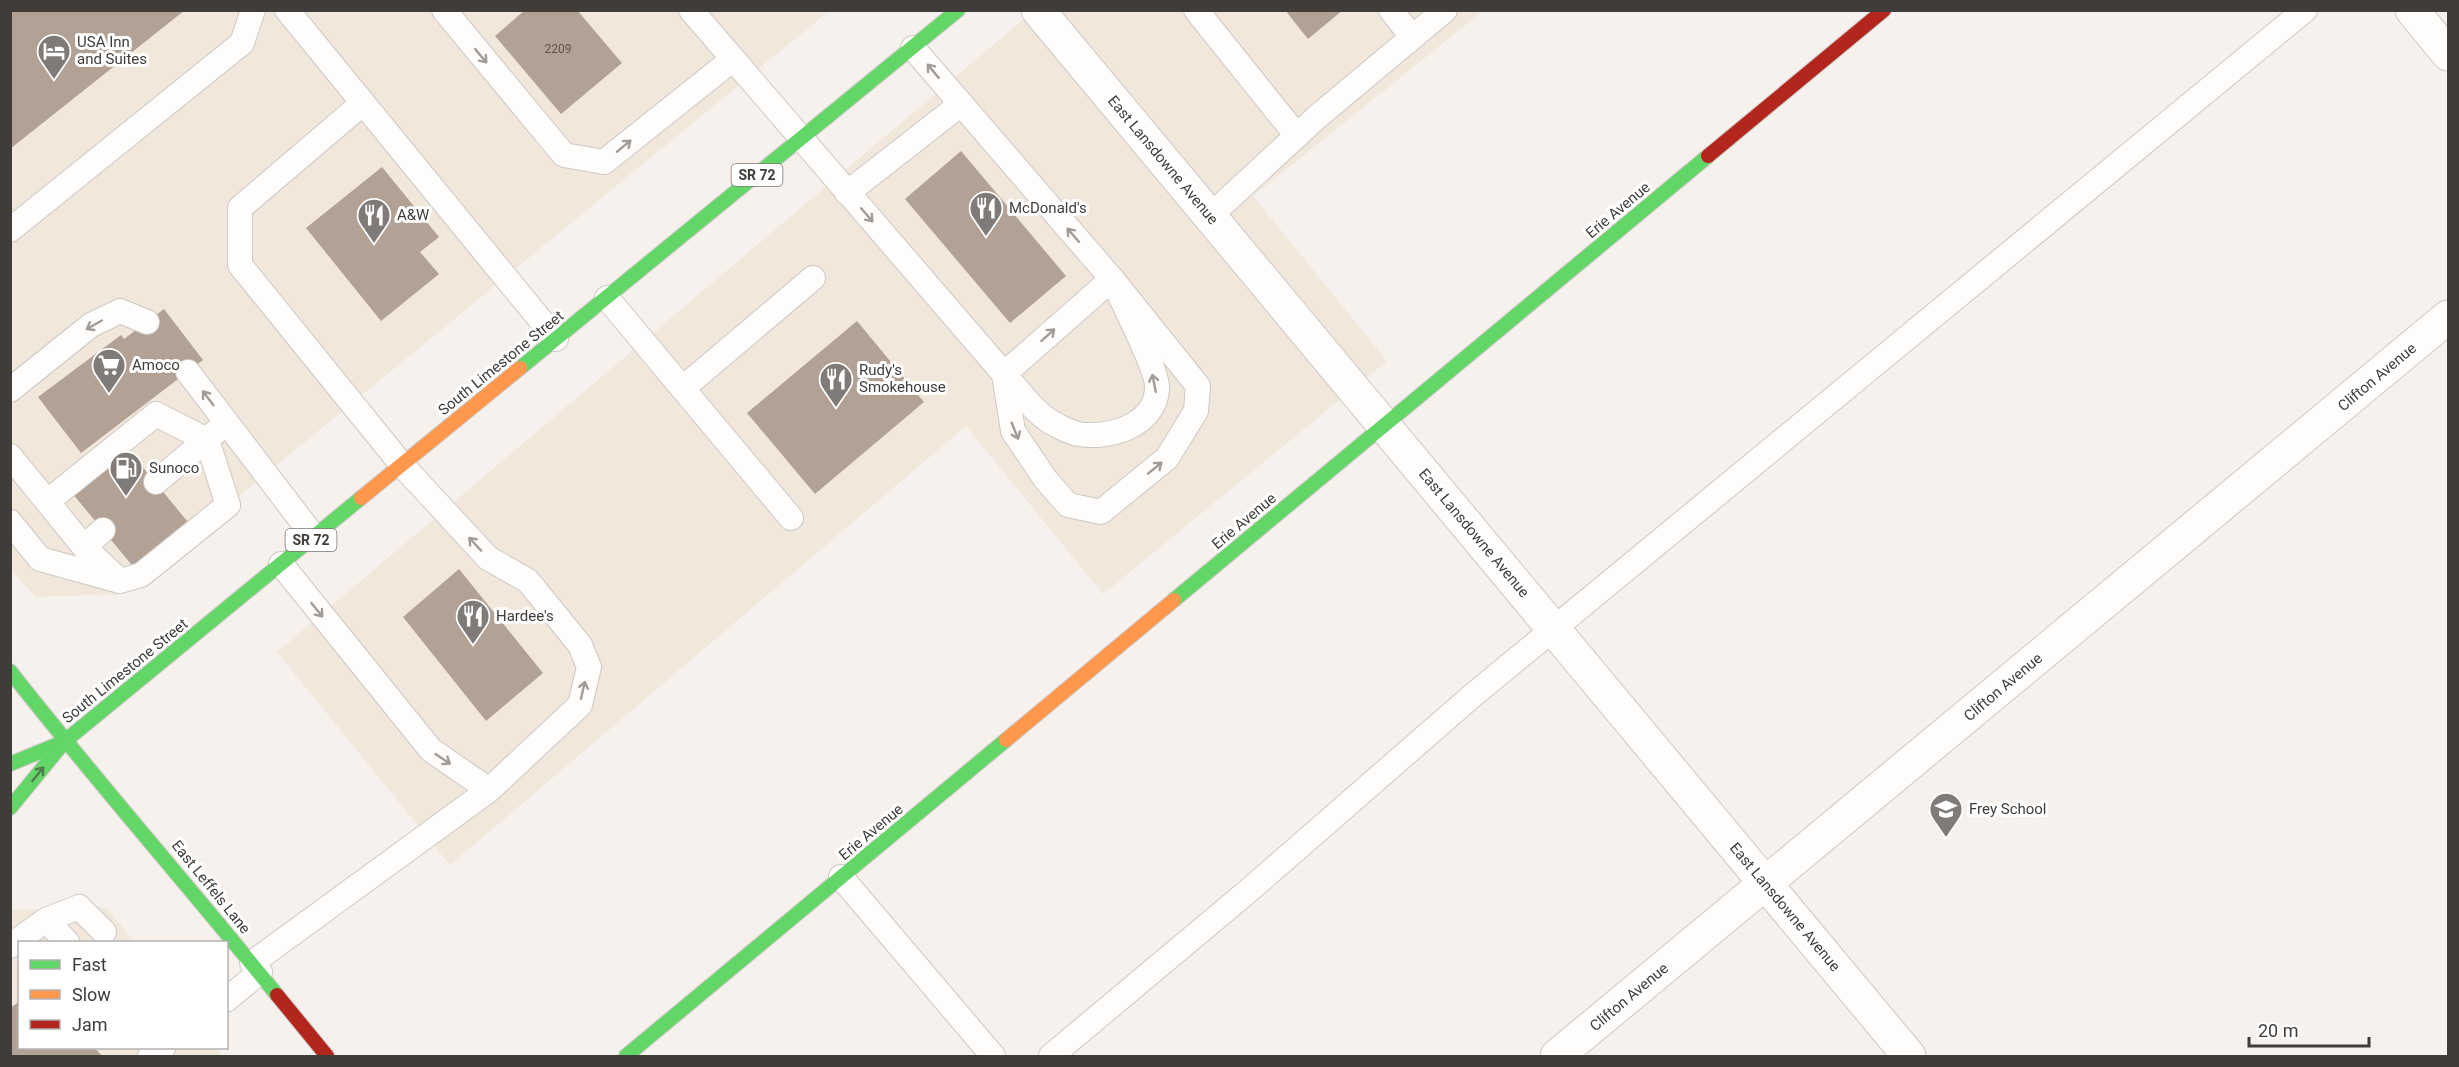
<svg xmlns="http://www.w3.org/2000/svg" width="2459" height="1067" viewBox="0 0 2459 1067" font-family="Roboto,sans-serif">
  <rect width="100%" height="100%" fill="#f6f1ec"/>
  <g fill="#f1e7db">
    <path d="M10,11H829L120,594L35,597L10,568Z"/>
    <path d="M1033,11H1483L1253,196L1387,361L1103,594L966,426L450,865L277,652Z"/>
    <path d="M107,908L134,942H20V1048H215L222,1056H11L10,910Z"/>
  </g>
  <g fill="#b2a295">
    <path d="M10,10H185L10,149Z"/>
    <path d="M525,10H577L622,63L561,114L495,36Z"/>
    <path d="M1285,10H1343L1308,39Z"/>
    <path d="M961,151L1066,276L1010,323L905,199Z"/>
    <path d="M382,167L439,237L420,252L439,274L381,321L306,228Z"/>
    <path d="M164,309L203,360L81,453L38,397L121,335L124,339Z"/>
    <path d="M857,321L924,402L815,494L747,413Z"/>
    <path d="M127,448L192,527L136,570L72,493Z"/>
    <path d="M459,569L543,673L486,721L403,617Z"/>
    <path d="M20,1001V1048H95L102,1056H10V1008Z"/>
  </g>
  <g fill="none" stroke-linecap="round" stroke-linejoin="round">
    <defs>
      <g id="lane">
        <path d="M287,10L556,339"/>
        <path d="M444,10L564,155L604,162L732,60"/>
        <path d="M691,10L1004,374C1017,388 1030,407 1045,418C1053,424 1069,432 1078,434C1109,439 1155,426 1157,389C1159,372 1121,299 1112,279"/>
        <path d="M1196,10L1297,136"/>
        <path d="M1391,10L1412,37"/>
        <path d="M913,48L1112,279L1198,386L1196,411L1167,458L1101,512L1068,505L1046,480L1013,431L1004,374"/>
        <path d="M847,193L961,104"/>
        <path d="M1210,216L1317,117L1445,10"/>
        <path d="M10,230L242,43L253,10"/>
        <path d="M607,298L791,518"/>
        <path d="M188,372L314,537"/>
        <path d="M1004,374L1112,279"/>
        <path d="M683,388L813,278"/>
        <path d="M10,390L91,325L120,311L147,322"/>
        <path d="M10,456L84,547L120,581L141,575L228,505L207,440L156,414L48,501"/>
        <path d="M156,482L218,430"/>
        <path d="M10,522L40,559L116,580"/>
        <path d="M84,547L103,530"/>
        <path d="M281,564L431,750L489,790L580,705L589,667L580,645L528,581L488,558L402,465L240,265V208L363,103"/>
        <path d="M841,877L993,1056"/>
        <path d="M46,920L67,942"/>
        <path d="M10,946L46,920L79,907L104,932"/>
        <path d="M252,963L489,790"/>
        <path d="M226,1000L260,972"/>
        <path d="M150,1056L163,1048"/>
        <path d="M1051,1056L1247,892L1472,696L2305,10"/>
      </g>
      <g id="street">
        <path d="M1038,10L1909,1056"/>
        <path d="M2412,10L2448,54"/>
        <path d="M1557,1056L2448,317"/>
      </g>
      <g id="fast">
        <path d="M520,368L958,10"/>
        <path d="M1174,600L1708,156"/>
        <path d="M10,671C96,781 189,886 277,995"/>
        <path d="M10,764L61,743"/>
        <path d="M10,808L65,741L361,498"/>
        <path d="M626,1056L1006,740"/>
      </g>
      <g id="slow">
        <path d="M361,498L520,368"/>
        <path d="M1006,740L1174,600"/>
      </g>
      <g id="jam">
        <path d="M1708,156L1884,10"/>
        <path d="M277,995L327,1056"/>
      </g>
    </defs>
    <use href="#lane" stroke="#ccc8c4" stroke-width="26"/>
    <use href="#street" stroke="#ccc8c4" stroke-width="35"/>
    <use href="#fast" stroke="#ccc8c4" stroke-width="16"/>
    <use href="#slow" stroke="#ccc8c4" stroke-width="16"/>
    <use href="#jam" stroke="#ccc8c4" stroke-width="16"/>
    <use href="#lane" stroke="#fefdfc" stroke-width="24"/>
    <use href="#street" stroke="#fefdfc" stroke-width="33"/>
    <use href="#fast" stroke="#63d668" stroke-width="14"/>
    <use href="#slow" stroke="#ff974d" stroke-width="14"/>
    <use href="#jam" stroke="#b3261e" stroke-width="14"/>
  </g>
  <defs><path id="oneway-shaft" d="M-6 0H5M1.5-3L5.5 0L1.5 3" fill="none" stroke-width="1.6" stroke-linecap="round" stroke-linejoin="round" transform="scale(1.5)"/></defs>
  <g stroke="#9f9c9a">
    <use href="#oneway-shaft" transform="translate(481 56) rotate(50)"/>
    <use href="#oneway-shaft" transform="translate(933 71) rotate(-130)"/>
    <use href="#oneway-shaft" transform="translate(624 146) rotate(-39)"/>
    <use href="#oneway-shaft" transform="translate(867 215) rotate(49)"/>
    <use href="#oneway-shaft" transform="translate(1073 235) rotate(-131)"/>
    <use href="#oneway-shaft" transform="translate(94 325) rotate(150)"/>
    <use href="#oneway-shaft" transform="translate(1048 335) rotate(-42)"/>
    <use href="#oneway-shaft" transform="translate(1154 383) rotate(-101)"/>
    <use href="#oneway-shaft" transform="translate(208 398) rotate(-127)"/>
    <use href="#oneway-shaft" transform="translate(1015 431) rotate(68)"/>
    <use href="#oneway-shaft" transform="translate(1155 468) rotate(-39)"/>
    <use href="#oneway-shaft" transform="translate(475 544) rotate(-133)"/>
    <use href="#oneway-shaft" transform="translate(317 610) rotate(51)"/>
    <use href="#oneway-shaft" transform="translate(583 690) rotate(-77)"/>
    <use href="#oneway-shaft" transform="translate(443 759) rotate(34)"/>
  </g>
  <use stroke="#4e7a4c" href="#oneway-shaft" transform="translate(38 774) rotate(-51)"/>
  <defs>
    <symbol id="hotel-pin" viewBox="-11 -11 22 30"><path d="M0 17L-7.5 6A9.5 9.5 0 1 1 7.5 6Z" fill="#807b78" stroke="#fff"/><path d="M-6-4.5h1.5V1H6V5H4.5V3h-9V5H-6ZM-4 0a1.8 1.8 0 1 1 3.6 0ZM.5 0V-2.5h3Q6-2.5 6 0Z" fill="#fff"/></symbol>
    <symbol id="restaurant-pin" viewBox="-11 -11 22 30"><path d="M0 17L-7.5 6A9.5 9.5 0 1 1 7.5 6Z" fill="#807b78" stroke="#fff"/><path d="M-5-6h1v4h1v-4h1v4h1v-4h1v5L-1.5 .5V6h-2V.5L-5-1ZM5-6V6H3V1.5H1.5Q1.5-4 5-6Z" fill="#fff"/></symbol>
    <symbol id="supermarket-pin" viewBox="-11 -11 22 30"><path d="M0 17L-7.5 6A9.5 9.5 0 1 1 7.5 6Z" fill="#807b78" stroke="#fff"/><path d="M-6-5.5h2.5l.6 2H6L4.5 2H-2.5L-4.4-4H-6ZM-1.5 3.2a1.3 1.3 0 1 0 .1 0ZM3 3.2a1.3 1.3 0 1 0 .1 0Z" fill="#fff"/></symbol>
    <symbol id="fuel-pin" viewBox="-11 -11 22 30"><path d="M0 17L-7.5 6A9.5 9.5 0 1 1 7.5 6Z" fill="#807b78" stroke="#fff"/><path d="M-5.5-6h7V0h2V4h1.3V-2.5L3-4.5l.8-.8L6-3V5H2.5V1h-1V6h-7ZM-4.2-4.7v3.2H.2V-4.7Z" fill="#fff"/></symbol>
    <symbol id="school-pin" viewBox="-11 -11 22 30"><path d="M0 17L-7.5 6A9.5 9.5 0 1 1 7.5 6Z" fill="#807b78" stroke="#fff"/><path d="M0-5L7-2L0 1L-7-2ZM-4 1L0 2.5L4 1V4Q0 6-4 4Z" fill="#fff"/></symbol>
  </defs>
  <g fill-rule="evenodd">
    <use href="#hotel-pin" x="35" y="32" width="38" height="52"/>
    <use href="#restaurant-pin" x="967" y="189" width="38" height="52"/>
    <use href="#restaurant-pin" x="355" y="196" width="38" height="52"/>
    <use href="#supermarket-pin" x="90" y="346" width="38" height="52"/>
    <use href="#restaurant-pin" x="817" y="360" width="38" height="52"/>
    <use href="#fuel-pin" x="107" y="449" width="38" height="52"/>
    <use href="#restaurant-pin" x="454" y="597" width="38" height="52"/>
    <use href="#school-pin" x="1927" y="790" width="38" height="52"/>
  </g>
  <g text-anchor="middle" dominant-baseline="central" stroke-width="6" stroke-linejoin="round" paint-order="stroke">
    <g font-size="12" fill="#5c5650">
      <text x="558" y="49">2209</text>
    </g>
    <g fill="#fff" stroke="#797674" stroke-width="1.5">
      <rect x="731.5" y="164" width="51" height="22" rx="4.5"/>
      <rect x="285.5" y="529" width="51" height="22" rx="4.5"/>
    </g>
    <g font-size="14" font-weight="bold" fill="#403c39">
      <text x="757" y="175">SR 72</text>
      <text x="311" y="540">SR 72</text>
    </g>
    <g font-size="15" fill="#403c39" stroke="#fff" text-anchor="start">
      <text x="77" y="42">USA Inn<tspan x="77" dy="17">and Suites</tspan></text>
      <text x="1009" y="208">McDonald's</text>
      <text x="397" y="215">A&amp;W</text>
      <text x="132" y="365">Amoco</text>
      <text x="859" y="370">Rudy's<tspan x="859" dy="17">Smokehouse</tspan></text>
      <text x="149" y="468">Sunoco</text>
      <text x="496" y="616">Hardee's</text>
      <text x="1969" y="809">Frey School</text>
    </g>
    <g font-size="15" fill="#403c39" stroke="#fff">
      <text transform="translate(1163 160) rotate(50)">East Lansdowne Avenue</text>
      <text transform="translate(1618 210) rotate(-40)">Erie Avenue</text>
      <text transform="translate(501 363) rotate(-39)">South Limestone Street</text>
      <text transform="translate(2377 377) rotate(-40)">Clifton Avenue</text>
      <text transform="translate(1244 521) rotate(-40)">Erie Avenue</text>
      <text transform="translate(1474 533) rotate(50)">East Lansdowne Avenue</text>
      <text transform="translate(125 671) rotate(-39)">South Limestone Street</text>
      <text transform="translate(2003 687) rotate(-40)">Clifton Avenue</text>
      <text transform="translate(871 832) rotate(-40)">Erie Avenue</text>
      <text transform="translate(211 887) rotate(51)">East Leffels Lane</text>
      <text transform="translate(1785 907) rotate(50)">East Lansdowne Avenue</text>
      <text transform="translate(1629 997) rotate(-40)">Clifton Avenue</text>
    </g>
  </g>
  <rect width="2459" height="1067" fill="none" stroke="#403c39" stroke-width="24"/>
  <rect x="18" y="941" width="210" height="108" fill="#ffffff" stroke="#b3b1b0" stroke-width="1.5"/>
  <rect x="30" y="960" width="30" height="9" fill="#63d668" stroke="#b3b1b0" stroke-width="1.5"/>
  <text x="72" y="971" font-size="18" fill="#403c39">Fast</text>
  <rect x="30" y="990" width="30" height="9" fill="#ff974d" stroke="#b3b1b0" stroke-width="1.5"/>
  <text x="72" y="1001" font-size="18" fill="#403c39">Slow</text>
  <rect x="30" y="1020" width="30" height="9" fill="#b3261e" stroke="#b3b1b0" stroke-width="1.5"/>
  <text x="72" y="1031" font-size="18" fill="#403c39">Jam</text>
  <path d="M2249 1037v9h120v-9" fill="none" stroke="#403c39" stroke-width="3"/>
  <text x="2258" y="1037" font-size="18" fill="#403c39" stroke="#ffffff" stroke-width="4.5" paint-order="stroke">20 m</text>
</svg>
